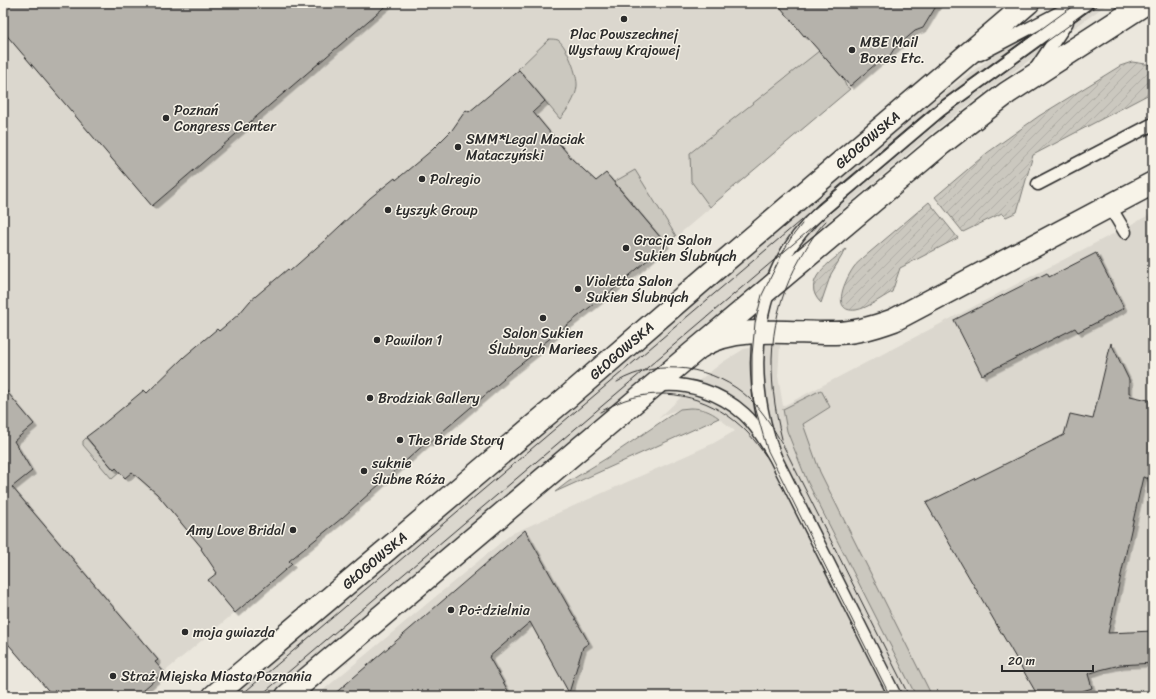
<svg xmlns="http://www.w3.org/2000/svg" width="1156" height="699" viewBox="0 0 1156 699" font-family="Sriracha,sans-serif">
  <defs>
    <pattern id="garden-furrows" width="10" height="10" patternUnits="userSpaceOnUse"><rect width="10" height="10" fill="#cbc8bf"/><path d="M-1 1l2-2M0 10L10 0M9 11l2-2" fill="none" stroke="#aeaca4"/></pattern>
    <filter id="shadow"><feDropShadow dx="3.5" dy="3.5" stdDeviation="0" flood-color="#0004"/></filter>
  </defs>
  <rect width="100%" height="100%" fill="#ebe7dd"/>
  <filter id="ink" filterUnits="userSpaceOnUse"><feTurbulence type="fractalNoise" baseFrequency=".025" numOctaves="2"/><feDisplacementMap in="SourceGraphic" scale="8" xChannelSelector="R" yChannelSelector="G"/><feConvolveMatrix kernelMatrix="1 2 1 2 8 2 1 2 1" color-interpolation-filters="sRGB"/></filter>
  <g filter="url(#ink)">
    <g fill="#dbd7ce">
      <path d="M3,3H947L925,22L926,23L923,28L918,29L883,58L856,81L857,82L850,89L610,293L608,290L538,347L540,349L503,377L504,379L500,382L499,381L467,408L469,409L465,412L463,411L432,438L433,440L429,443L427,441L397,469L398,470L394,473L392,472L361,499L362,500L358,504L357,502L325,529L327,531L323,534L321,532L290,560L292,564L136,696H53L3,638Z"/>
      <path d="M1067,3H1109L981,95L932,133L269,696H231L916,114L966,76Z"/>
      <path d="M1153,213V696H316L511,534L712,444L735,431L711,412L701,408L680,409L668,413L658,419L697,382L723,362L744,349L762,345H780L778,376L783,406Z"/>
    </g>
    <g fill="#cbc8bf" stroke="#7b7a75">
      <path d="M549,39C552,39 555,39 558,40C567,46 578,76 577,86C576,99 567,110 560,119L518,69Z"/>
      <path d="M819,51L845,80L844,81L846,86L850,89L710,207L691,181L690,153Z"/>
      <path d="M635,170L676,236L666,244L614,182Z"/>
      <path d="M821,390L830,407L803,424L820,472L932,696H916L807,481L787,431L783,409Z"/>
      <path d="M690,408C702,408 710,411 719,418L555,492L568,482L615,453L680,409Z"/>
      <path d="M86,438L114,470L133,454L136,458L112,479L83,445V441Z"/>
    </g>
    <g fill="url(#garden-furrows)" stroke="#7b7a75">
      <path d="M1132,62L1153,65V92L1033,155L1017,212L1006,217L1002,213L963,232L935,197L987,153L1039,116L1120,66Z"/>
      <path d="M929,202L958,238L900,268L892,292C881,298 868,308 856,310C829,313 846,278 854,267C856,264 860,261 863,258Z"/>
      <path d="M846,249L831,274L821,303C799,281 831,262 846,249Z"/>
    </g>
    <g fill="#b5b2ab" stroke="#2b2b2b" filter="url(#shadow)">
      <path d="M3,3H389L152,206L3,31Z"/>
      <path d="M777,3H938L923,28L915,31L894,49L889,57L878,62L850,86L805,35L804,36Z"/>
      <path d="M519,70L545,101L533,112L572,159L596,181L606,173L666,244L608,294V293L539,347L540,349L503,378L504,379L429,443L428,441L342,518L289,561L292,564L235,613L208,580L217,573L201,549L202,548L157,494L132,472L125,478L116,468L114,470L86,437L102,425L144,390L147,393L184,357L217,329L219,331L239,314L250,301L288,269L290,271L324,241L370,198L395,178L396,180L432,150L452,130L466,110L469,112Z"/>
      <path d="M1096,253L1124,308L1078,332L1075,328L982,375L954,320L1047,273L1049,277Z"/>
      <path d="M1111,343L1129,380V393H1131L1130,396L1153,401V480L1143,477L1108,633L1153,631V663L1120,665L1100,670L1088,674L1092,688L1067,696H1038L926,503L1064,435L1070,414L1093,419Z"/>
      <path d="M3,387L34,424L14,441L32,471L12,487L158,660L155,662L164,672L136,696H53L3,638Z"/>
      <path d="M525,530L589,643L583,647L569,693L530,622L489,657L511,696H332Z"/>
    </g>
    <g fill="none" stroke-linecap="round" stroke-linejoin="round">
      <defs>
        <g id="service">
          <path d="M980,54L1074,5"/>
          <path d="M1035,70L1067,22"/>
          <path d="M1038,184L1153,124"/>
          <path d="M1109,205L1125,232"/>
          <path d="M655,386C687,381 721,393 744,414C757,426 766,442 775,457L895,696"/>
          <path d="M775,457C743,371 752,274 822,210L940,110L1087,3"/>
        </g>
        <path id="minor" d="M702,346C737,324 795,334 835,333C855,333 875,327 894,320L1153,183"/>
        <g id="tertiary">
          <path id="s1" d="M214,696L570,395L718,267L1028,3"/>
          <path d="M287,696L684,360L941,144L1007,93L1146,3"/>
        </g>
      </defs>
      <use href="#service" stroke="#2b2b2b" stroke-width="15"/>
      <use href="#minor" stroke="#2b2b2b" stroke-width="25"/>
      <use href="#tertiary" stroke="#2b2b2b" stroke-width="25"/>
      <use href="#service" stroke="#f7f3e8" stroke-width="12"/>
      <use href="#minor" stroke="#f7f3e8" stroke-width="22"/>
      <use href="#tertiary" stroke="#f7f3e8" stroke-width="22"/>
      <g stroke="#2b2b2b" stroke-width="1">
        <path d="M802,224L791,238L783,252L762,295L755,323L752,355V387L754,403L767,449L890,696"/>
        <path d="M617,382C659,357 715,366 750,399C765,413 774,430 784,447L909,696"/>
        <path d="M600,412C608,408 616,403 625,400C669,385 715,399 747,432C754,439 760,448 766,456"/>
        <path d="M782,439C766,376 767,316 800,259C808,245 815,232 826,221"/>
        <path d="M240,696L938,104L1077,3"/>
        <path d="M260,696L944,116L1100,3"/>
      </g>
    </g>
  </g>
  <g fill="#2b2b2b" stroke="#f7f3e8" stroke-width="1.5">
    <circle cx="624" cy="19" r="4"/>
    <circle cx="852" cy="50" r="4"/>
    <circle cx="166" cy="118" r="4"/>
    <circle cx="458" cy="147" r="4"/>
    <circle cx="422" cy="179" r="4"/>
    <circle cx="388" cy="210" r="4"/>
    <circle cx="626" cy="248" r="4"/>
    <circle cx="578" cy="289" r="4"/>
    <circle cx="543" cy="318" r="4"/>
    <circle cx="377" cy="340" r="4"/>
    <circle cx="370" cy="398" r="4"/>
    <circle cx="400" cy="440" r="4"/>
    <circle cx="364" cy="471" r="4"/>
    <circle cx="293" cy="530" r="4"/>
    <circle cx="451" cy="610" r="4"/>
    <circle cx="185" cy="632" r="4"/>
    <circle cx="113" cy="676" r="4"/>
  </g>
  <g text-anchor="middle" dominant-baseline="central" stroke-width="3" stroke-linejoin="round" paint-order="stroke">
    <g font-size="14" fill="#2b2b2b" stroke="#f7f3e8" text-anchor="start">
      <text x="624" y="34" text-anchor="middle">Plac Powszechnej<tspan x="624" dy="16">Wystawy Krajowej</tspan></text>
      <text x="860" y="42">MBE Mail<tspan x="860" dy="16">Boxes Etc.</tspan></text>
      <text x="174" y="110">Poznań<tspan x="174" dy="16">Congress Center</tspan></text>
      <text x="466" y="139">SMM*Legal Maciak<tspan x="466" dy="16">Mataczyński</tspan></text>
      <text x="430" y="179">Polregio</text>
      <text x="396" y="210">Łyszyk Group</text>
      <text x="634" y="240">Gracja Salon<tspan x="634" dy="16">Sukien Ślubnych</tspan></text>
      <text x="586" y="281">Violetta Salon<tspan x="586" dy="16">Sukien Ślubnych</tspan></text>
      <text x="543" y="333" text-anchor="middle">Salon Sukien<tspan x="543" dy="16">Ślubnych Mariees</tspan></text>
      <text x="385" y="340">Pawilon 1</text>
      <text x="378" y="398">Brodziak Gallery</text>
      <text x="408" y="440">The Bride Story</text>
      <text x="372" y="463">suknie<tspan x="372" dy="16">ślubne Róża</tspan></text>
      <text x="285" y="530" text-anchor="end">Amy Love Bridal</text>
      <text x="459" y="610">Po÷dzielnia</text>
      <text x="193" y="632">moja gwiazda</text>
      <text x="121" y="676">Straż Miejska Miasta Poznania</text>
    </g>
    <g font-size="14" fill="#2b2b2b" stroke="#f7f3e8">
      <text stroke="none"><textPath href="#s1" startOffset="858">GŁOGOWSKA</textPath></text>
      <text stroke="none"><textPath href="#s1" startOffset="534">GŁOGOWSKA</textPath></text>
      <text stroke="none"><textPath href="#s1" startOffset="210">GŁOGOWSKA</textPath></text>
    </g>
  </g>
  <rect width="1156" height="699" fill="none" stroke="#f7f3e8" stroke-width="16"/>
  <rect x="8" y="8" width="1140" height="683" fill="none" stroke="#2b2b2b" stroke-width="1.5" filter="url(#ink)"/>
  <path d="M1002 665v6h91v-6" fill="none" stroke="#2b2b2b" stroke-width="2"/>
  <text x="1008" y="665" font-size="12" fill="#2b2b2b" stroke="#f7f3e8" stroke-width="3" paint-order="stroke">20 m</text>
</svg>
